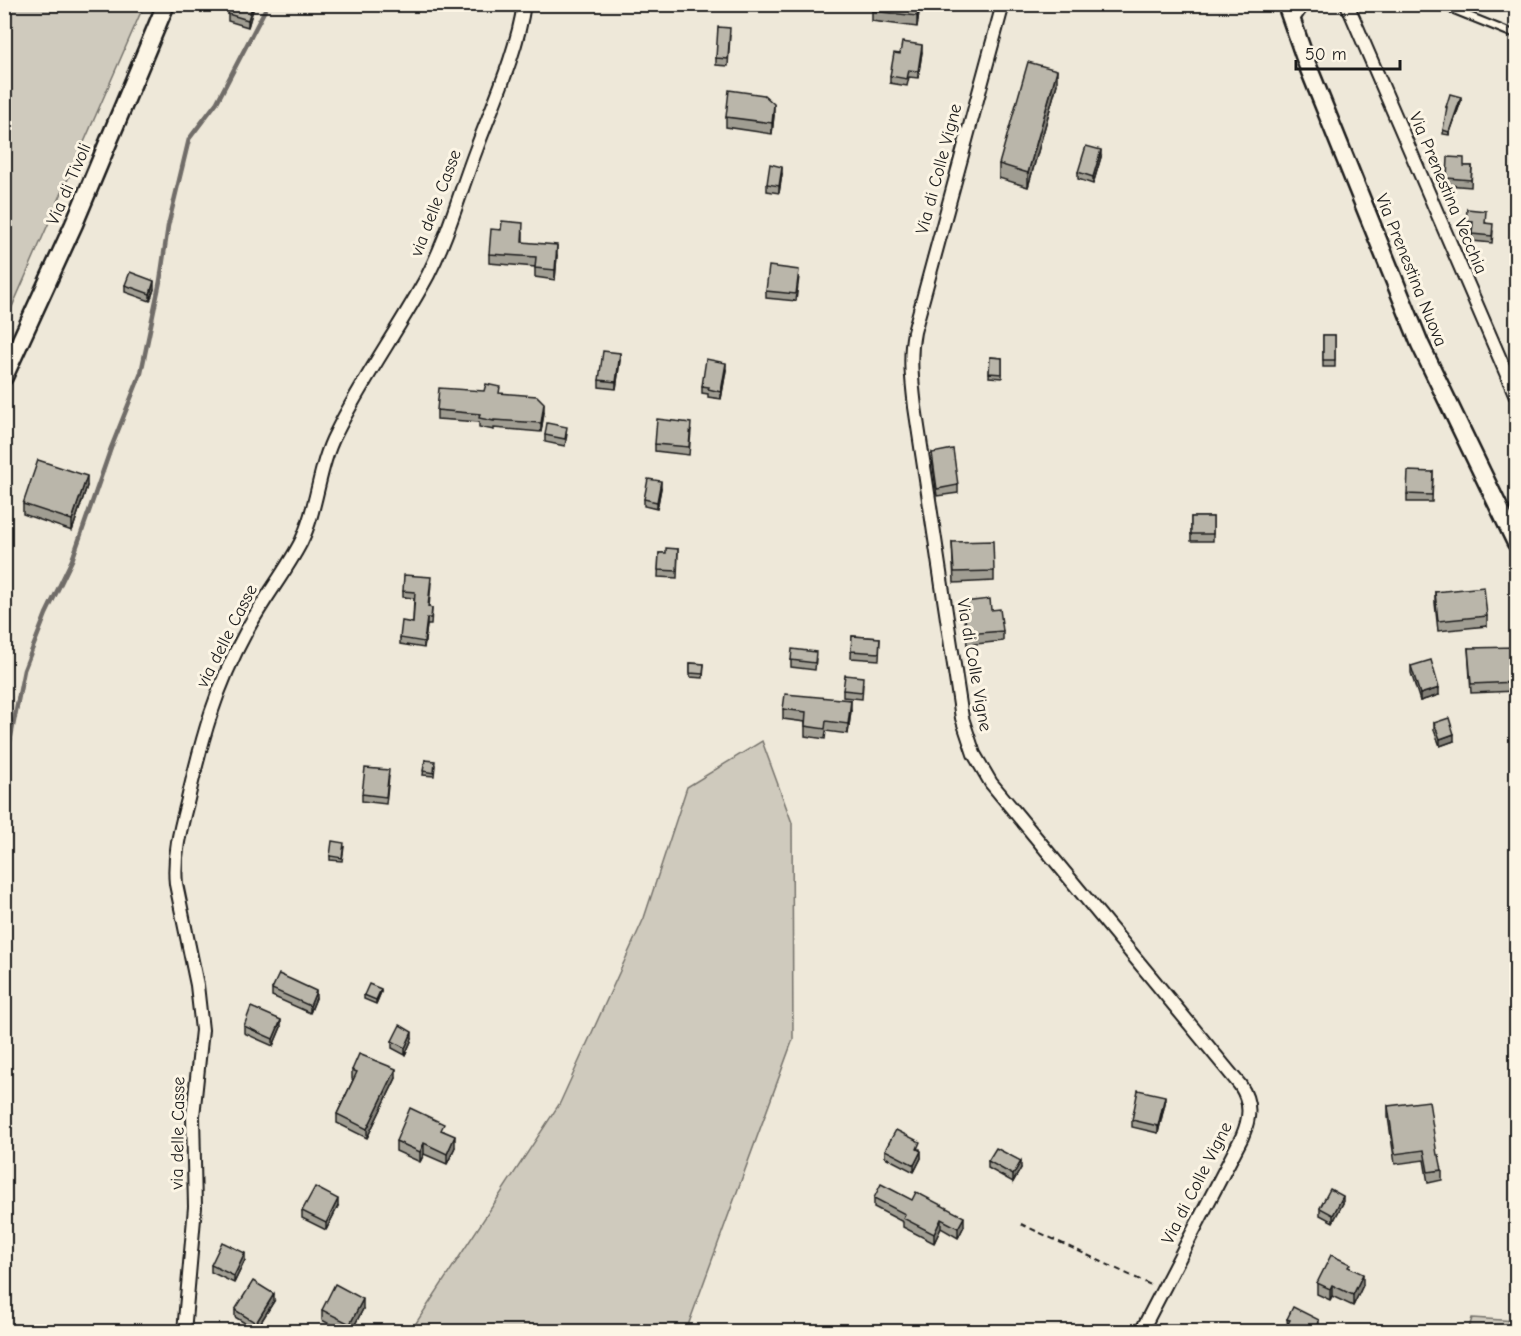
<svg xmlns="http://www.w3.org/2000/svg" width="1521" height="1336" viewBox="0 0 1521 1336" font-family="'Comic Neue',sans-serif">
  <rect width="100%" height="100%" fill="#eee8d9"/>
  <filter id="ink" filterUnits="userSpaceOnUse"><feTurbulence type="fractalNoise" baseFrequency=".0167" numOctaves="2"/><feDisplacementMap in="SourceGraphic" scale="12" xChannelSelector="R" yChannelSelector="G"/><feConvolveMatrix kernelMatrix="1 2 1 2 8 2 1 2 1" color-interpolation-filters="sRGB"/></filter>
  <g filter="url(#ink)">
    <g fill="#cfcabd" stroke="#76736c" stroke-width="1.5">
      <path d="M5,4L144,5L5,323L4,5Z"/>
      <path d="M762,741L792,823L793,1039L686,1331H413L416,1323L560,1103L644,918L687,787Z"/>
      <path d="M1472,1318L1516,1321V1331H1468Z"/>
    </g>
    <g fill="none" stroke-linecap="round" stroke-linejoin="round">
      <path stroke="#6f6c67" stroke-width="4.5" d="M4,772L24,670L46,614L72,560L111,448L141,373L160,281L168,226L189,139L217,102L268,4"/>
      <defs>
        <g id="lane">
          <path d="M1439,4L1516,35"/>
          <path d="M1295,21L1307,4"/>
        </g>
        <g id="street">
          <path d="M1003,4L914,332C909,357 912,381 915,407L962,718L974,754L991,783L1240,1085C1252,1103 1250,1118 1242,1137L1141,1332"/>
          <path d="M1347,4L1516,396"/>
          <path d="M184,1332L195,1207L193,1116L202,1030L197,985L176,884C173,855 181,826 188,799C202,738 216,687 246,632C262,601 285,573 301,542C318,507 318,467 336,433C363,378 399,329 428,275C448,236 460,192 476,150C493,104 517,53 524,4"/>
        </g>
        <g id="secondary">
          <path d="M1286,4L1307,64L1420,344L1516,543"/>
          <path d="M4,377L74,224L166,4"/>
        </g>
      </defs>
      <use href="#lane" stroke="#1c1c1c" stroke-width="10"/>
      <use href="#street" stroke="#1c1c1c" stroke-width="16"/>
      <use href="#secondary" stroke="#1c1c1c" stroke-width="21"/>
      <path stroke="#1c1c1c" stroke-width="2" stroke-dasharray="6 4.5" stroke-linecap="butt" d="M1021,1224L1151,1285"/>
      <use href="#lane" stroke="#fcf5e5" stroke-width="6"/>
      <use href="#street" stroke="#fcf5e5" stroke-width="12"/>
      <use href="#secondary" stroke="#fcf5e5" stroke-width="16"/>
    </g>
    <g fill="#a09d92" stroke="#1c1c1c" stroke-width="1.5">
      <path d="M254,4L248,27L228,21V14Z"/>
      <path d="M920,4L917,27L872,21V11Z"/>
      <path d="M730,35L728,66L716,65V58Z"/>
      <path d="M922,52L918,78L909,77L907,86L890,83V76L900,54Z"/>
      <path d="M1057,84L1028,187L999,178V164Z"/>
      <path d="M1461,101L1449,135L1443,134L1447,110L1446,107Z"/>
      <path d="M774,115L772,134L726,127V117Z"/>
      <path d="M1101,157L1093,184L1078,179V172Z"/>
      <path d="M1464,166H1472L1471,187L1447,185V178Z"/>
      <path d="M782,174L779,193L767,191V184Z"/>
      <path d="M1467,209L1486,223L1493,231L1492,243L1472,241V229L1466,228Z"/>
      <path d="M523,232V242L557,255L555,280L535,277V267L489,263V254Z"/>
      <path d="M799,277L796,301L766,298V291Z"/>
      <path d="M125,285L154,289L150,301L125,292Z"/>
      <rect x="1323" y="335" width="12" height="32"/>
      <path d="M990,357L1002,358V378L989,377Z"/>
      <path d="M620,360L616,389L599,387V380Z"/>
      <path d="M726,370L721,399L708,397V394L702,393V386Z"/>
      <path d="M500,394L544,412L541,432L494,428V430L479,427V422L437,419V410Z"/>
      <path d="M691,430L689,455L655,451V444Z"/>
      <path d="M567,434L565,446L545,442V435Z"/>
      <path d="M932,453L958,485V493L937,496L932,460Z"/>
      <path d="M1433,472L1432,502H1407V494Z"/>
      <path d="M87,486L72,531L23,514V504Z"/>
      <path d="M661,488L657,509L644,506V499Z"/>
      <rect x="1191" y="517" width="22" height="24"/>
      <path d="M952,542L994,571V581L954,583Z"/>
      <path d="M678,549L677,578L658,577L659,553H666Z"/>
      <path d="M431,583L429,607L432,608L431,625H427L424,648L400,644V638L413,623L414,598L403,597V591Z"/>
      <path d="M1435,592L1487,616V626L1438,631L1435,603Z"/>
      <path d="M963,602L991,610L1003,631V641L967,645L963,612Z"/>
      <path d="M852,636L880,638L879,660L851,658Z"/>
      <path d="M1468,648L1516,662V691L1471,693Z"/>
      <path d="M816,659L815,670L791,667V660Z"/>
      <path d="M690,663L704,664L703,678L690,677Z"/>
      <path d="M1411,666L1439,695L1420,701L1411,673Z"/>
      <path d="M863,684L862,699L843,697V690Z"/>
      <path d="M783,709L851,710L848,734L826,731L825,739L805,736V722L783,719Z"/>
      <path d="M1434,723L1454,741L1440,746L1434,730Z"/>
      <path d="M425,760L435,765L434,776L423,775Z"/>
      <path d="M389,777L386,804L362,801V794Z"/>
      <path d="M344,847L342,861L330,860V856Z"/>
      <path d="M272,989L316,998L310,1013L272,996Z"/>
      <path d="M381,992L376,1004L364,999V995Z"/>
      <path d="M244,1026L281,1027L273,1046L244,1033Z"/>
      <path d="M412,1039L405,1055L392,1048V1041Z"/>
      <path d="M352,1070L396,1078L367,1138L337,1123V1114L353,1080L352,1079Z"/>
      <path d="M1165,1103L1158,1133L1132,1127V1120Z"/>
      <path d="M1388,1106L1442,1170V1180L1428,1183L1424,1160L1395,1164L1388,1117Z"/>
      <path d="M444,1131L455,1147L447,1164L424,1154L420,1162L396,1151V1141Z"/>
      <path d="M920,1149L921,1158L914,1172L885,1157V1150Z"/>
      <path d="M988,1161L1021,1168L1013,1182L988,1168Z"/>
      <path d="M874,1198L964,1226L958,1238L941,1228L934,1243L903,1227V1222L874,1207Z"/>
      <path d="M1343,1203L1333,1222L1320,1215V1208Z"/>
      <path d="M338,1206L326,1230L302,1218V1211Z"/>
      <path d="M245,1260L234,1283L211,1272V1265Z"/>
      <path d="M1350,1268L1363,1285L1353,1306L1332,1296L1330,1300L1317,1294V1283Z"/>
      <path d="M274,1301L256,1330L235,1317V1310Z"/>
      <path d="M363,1309L351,1332H344L322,1320V1310Z"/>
      <path d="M1287,1319L1319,1327L1317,1332H1289L1288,1331Z"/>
    </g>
    <g fill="#827f77" stroke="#1c1c1c" stroke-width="1.5">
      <path d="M253,4H254V7L248,27V20Z"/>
      <path d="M919,4H920L917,27V16Z"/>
      <path d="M922,45V52L918,78V71Z"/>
      <path d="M1057,70V84L1028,187V173Z"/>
      <path d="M1461,97V101L1449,135V132Z"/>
      <path d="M774,104V115L772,134V123Z"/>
      <path d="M1101,150V157L1093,184V177Z"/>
      <path d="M782,167V174L779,193V186Z"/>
      <path d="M557,245V255L555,280V270Z"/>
      <path d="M154,281V289L150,301V294Z"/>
      <path d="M620,353V360L616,389V382Z"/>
      <path d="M726,363V370L721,399V392Z"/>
      <path d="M544,403V412L541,432V423Z"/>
      <path d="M87,476V486L72,531V520Z"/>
      <path d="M661,481V488L657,509V502Z"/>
      <path d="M427,618V625L424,648V642Z"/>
      <path d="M1439,688V695L1420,701V694Z"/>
      <path d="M851,700V710L848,734V724Z"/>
      <path d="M1454,734V741L1440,746V739Z"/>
      <path d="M381,989V992L376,1004V1000Z"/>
      <path d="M316,991V998L310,1013V1006Z"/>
      <path d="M281,1020V1027L273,1046V1039Z"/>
      <path d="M412,1032V1039L405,1055V1048Z"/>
      <path d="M396,1069V1078L367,1138V1129Z"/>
      <path d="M1165,1096V1103L1158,1133V1126Z"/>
      <path d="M455,1136V1147L447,1164V1154Z"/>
      <path d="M424,1143V1154L420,1162V1152Z"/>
      <path d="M921,1151V1158L914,1172V1165Z"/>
      <path d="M1021,1161V1168L1013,1182V1175Z"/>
      <path d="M1343,1196V1203L1333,1222V1215Z"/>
      <path d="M338,1199V1206L326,1230V1223Z"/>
      <path d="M964,1217V1226L958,1238V1228Z"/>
      <path d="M941,1219V1228L934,1243V1234Z"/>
      <path d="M245,1253V1260L234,1283V1276Z"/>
      <path d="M1363,1274V1285L1353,1306V1295Z"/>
      <path d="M1332,1285V1296L1330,1300V1289Z"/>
      <path d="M274,1294V1301L256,1330V1323Z"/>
      <path d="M363,1299V1309L351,1332H350V1324Z"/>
      <path d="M1319,1320V1327L1317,1332H1313Z"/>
    </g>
    <g fill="#bab6aa" stroke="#1c1c1c" stroke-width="1.5">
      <path d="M231,4H253L248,20L228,14Z"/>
      <path d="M872,4H919L917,16L872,11Z"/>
      <path d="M718,27L730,28L728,59L716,58Z"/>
      <path d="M902,42L922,45L918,71L909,70L907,79L890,76L894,53L900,54Z"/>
      <path d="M1028,62L1057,70L1028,173L999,164Z"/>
      <path d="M729,90L764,95L774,104L772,123L726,117Z"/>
      <path d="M1450,94L1461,97L1449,132L1443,130L1447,107H1446Z"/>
      <path d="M1086,146L1101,150L1093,177L1078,172Z"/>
      <path d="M1448,157L1464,158V166H1472L1471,180L1447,178Z"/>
      <path d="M770,164L782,167L779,186L767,184Z"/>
      <path d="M1467,209L1486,211L1485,223L1493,224L1492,236L1472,234L1473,222L1466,221Z"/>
      <path d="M502,221L523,223L522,242L557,245L555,270L535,268L536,257L489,254L491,229L501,230Z"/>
      <path d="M769,266L799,270L796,294L766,291Z"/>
      <path d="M130,272L154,281L150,294L125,285Z"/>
      <rect x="1323" y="335" width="12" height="25"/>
      <path d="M603,351L620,353L616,382L599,380Z"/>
      <path d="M990,357L1002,358V374L989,373Z"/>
      <path d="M706,359L726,363L721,392L708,389L709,387L702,386Z"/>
      <path d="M486,384L500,387L499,393L537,396L544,403L541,423L494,420V421L479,418L480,414L437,410L439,388L484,391Z"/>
      <path d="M657,419L691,423L689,447L655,444Z"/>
      <path d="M547,423L567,427L565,439L545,435Z"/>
      <path d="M953,449L958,485L937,489L932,453Z"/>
      <path d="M38,460L87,476L72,520L23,504Z"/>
      <path d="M1408,471L1433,472L1432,495L1407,494Z"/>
      <path d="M648,479L661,481L657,502L644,499Z"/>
      <rect x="1191" y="517" width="22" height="17"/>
      <path d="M993,541L994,571L954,572L952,542Z"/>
      <path d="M666,548L678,549L677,571L658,570L659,553H666Z"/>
      <path d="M404,575L431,577L428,607L432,608L431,618H427L424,642L400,638L402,621L413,623L415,592L403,591Z"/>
      <path d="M1484,587L1487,616L1438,621L1435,592Z"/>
      <path d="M990,599L991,610L1000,609L1003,631L967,634L963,602Z"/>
      <path d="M852,636L880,638L879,653L851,651Z"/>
      <path d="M1516,647V682L1471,684L1468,648Z"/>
      <path d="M792,649L816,652L815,663L791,660Z"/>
      <path d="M1431,660L1439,688L1420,694L1411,666Z"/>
      <path d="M690,663L704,664L703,674L690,673Z"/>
      <path d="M845,675L863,677L862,692L843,690Z"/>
      <path d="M785,694L851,700L848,724L826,721L825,729L805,726L806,712L783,709Z"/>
      <path d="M1449,718L1454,734L1440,739L1434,723Z"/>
      <path d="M425,760L435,761L434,773L423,771Z"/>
      <path d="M365,768L389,770L386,797L362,794Z"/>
      <path d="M332,841L344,843L342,858L330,856Z"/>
      <path d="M279,974L316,991L310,1006L272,989Z"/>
      <path d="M369,984L381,989L376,1000L364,995Z"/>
      <path d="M251,1007L281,1020L273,1039L244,1026Z"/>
      <path d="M400,1025L412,1032L405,1048L392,1041Z"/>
      <path d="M359,1054L396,1069L367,1129L337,1114L357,1072L352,1070Z"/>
      <path d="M1138,1090L1165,1096L1158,1126L1132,1120Z"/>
      <path d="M1429,1101L1437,1155H1439L1442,1170L1428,1172L1424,1150L1395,1154L1388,1106Z"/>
      <path d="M410,1108L444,1124L441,1130L455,1136L447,1154L424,1143L420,1152L396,1141Z"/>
      <path d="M896,1130L920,1142L917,1149L921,1151L914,1165L885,1150Z"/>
      <path d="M996,1148L1021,1161L1013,1175L988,1161Z"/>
      <path d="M881,1184L912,1200L916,1192L964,1217L958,1228L941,1219L934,1234L903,1218L905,1214L874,1198Z"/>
      <path d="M315,1187L338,1199L326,1223L302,1211Z"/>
      <path d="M1330,1189L1343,1196L1333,1215L1320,1208Z"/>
      <path d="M222,1242L245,1253L234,1276L211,1265Z"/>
      <path d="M1331,1255L1350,1264L1348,1267L1363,1274L1353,1295L1332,1285L1330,1289L1317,1283Z"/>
      <path d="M253,1281L274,1294L256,1323L235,1310Z"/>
      <path d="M335,1284L363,1299L350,1324L322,1310Z"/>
      <path d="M1293,1307L1319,1320L1313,1332H1304L1288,1324L1290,1320L1287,1319Z"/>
      <path d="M925,1325L936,1332H921Z"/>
      <path d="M301,1327L308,1332H298Z"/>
    </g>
  </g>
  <g text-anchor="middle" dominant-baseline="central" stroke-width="6" stroke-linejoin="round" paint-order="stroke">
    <g font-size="18" fill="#1c1c1c" stroke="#fcf5e5">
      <text transform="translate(939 169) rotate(-75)">Via di Colle Vigne</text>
      <text transform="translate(69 184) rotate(-67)">Via di Tivoli</text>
      <text transform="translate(1448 193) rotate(67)">Via Prenestina Vecchia</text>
      <text transform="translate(436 203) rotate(-69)">via delle Casse</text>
      <text transform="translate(1411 270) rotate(68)">Via Prenestina Nuova</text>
      <text transform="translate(227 636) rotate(-63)">via delle Casse</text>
      <text transform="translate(974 665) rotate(80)">Via di Colle Vigne</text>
      <text transform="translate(178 1133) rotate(-89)">via delle Casse</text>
      <text transform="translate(1197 1183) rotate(-63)">Via di Colle Vigne</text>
    </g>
  </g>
  <rect width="1521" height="1336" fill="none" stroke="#fcf5e5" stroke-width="24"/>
  <rect x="12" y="12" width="1497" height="1312" fill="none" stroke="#1c1c1c" stroke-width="2" filter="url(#ink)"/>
  <path d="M1296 60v9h104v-9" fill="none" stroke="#1c1c1c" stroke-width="3"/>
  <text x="1305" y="60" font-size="18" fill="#1c1c1c" stroke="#fcf5e5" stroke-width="4.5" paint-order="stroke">50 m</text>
</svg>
